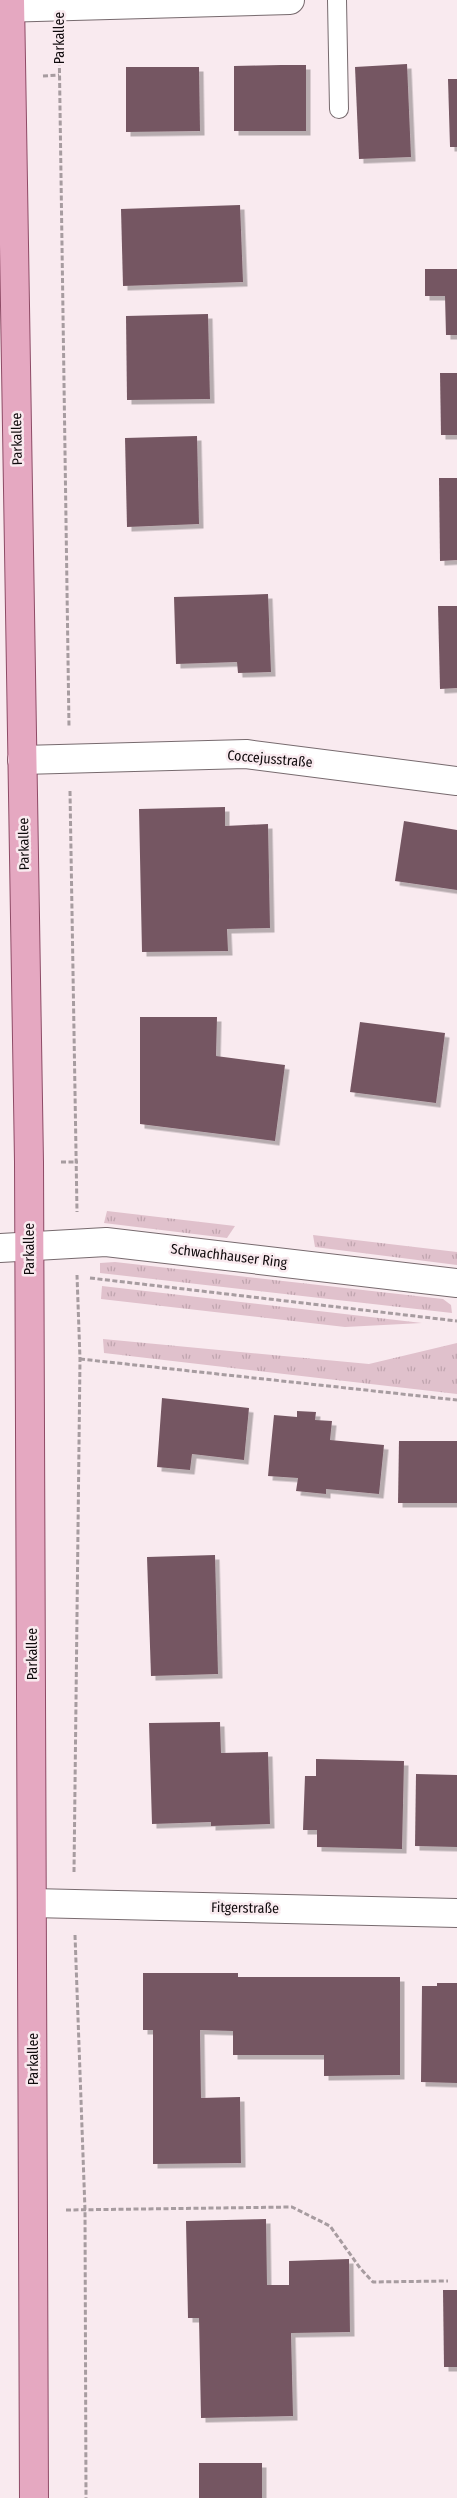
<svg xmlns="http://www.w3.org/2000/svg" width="457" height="2498" viewBox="0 0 457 2498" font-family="'Fira Sans Condensed',sans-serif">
  <defs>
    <pattern id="grass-tufts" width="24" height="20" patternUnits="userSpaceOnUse" patternTransform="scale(1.25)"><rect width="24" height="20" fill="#e0c1cc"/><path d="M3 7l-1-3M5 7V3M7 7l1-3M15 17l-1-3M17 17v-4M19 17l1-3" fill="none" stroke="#bfa4ae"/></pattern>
    <filter id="shadow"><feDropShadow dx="4.5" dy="4.5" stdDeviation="0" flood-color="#0004"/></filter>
  </defs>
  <rect width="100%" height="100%" fill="#f9eaef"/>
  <g fill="url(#grass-tufts)">
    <path d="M107,1211L235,1226L227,1238L104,1223Z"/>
    <path d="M313,1235L457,1252V1265L315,1247Z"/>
    <path d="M115,1262L443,1299L451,1305L452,1313L100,1273V1263Z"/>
    <path d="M102,1286L422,1323L345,1327L101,1299Z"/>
    <path d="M103,1339L369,1364L457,1343V1394L104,1353Z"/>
  </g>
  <g fill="#755762" filter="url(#shadow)">
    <path d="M407,64L411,157L359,159L355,67Z"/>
    <path d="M281,65H306V131H234V66Z"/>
    <path d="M126,67H199L200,131L126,132Z"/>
    <path d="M448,79H457V147H450Z"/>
    <path d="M240,205L243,282L123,286L121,209Z"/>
    <path d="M425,269H457V335H446L445,296H425Z"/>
    <path d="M208,314L210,399L127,400L126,316Z"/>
    <path d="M440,373H457V435H441Z"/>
    <path d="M197,436L199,524L127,527L125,438Z"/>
    <path d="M439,478H457V560L440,561Z"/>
    <path d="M268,594L271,672L238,673L237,662L176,664L174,597Z"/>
    <path d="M438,606H457V688L440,689Z"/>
    <path d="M225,807V826L268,824L270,928L227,929L228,951L142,952L139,809Z"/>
    <path d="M404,821L457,830V890L395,881Z"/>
    <path d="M140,1017H217L216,1056L285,1065L275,1141L140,1124Z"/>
    <path d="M360,1022L445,1033L436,1103L350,1092Z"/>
    <path d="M162,1398L249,1408L244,1460L192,1454L190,1470L157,1467Z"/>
    <path d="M297,1411L316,1412L315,1420L332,1421L330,1440L384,1445L379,1494L326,1489V1494L296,1491L298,1478L268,1476L274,1415L297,1417Z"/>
    <path d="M399,1441H457V1503H398Z"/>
    <path d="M215,1555L218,1674L151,1676L147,1557Z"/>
    <path d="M220,1722L221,1753L268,1752L270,1824L211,1826V1822L152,1824L149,1723Z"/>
    <path d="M316,1759L404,1761L402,1849L317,1847V1830H303L305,1776H316Z"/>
    <path d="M416,1774L457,1775V1847L415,1846Z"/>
    <path d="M143,1973H238V1977H400V2075L324,2076V2055H233V2031L200,2030L201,2098L240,2097L241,2163L153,2164V2030H143Z"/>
    <path d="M437,1983H457V2083L421,2082L422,1986H437Z"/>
    <path d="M266,2219L267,2285H289V2261L349,2259L350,2332L291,2333L293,2416L201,2418L199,2318H188L186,2221Z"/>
    <path d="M443,2290H457V2367H444Z"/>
    <rect x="199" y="2463" width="63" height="35"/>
  </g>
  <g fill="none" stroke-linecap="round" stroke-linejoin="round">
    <defs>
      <path id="lane" d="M337,0L339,109"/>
      <g id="street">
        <path d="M0,8L290,0"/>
        <path d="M22,760L246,754L457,781"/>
        <path d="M32,1903L457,1913"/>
      </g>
      <path id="secondary" d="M0,1248L106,1242L457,1283"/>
      <path id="primary" d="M10,0L29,1162L34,2498"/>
    </defs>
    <use href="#lane" stroke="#776a6e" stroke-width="20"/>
    <use href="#street" stroke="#776a6e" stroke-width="30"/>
    <use href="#secondary" stroke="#776a6e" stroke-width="30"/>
    <use href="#primary" stroke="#8e4b66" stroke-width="30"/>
    <g stroke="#a79ca0" stroke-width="3" stroke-dasharray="5 2.5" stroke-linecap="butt">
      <path d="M59,38L69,727"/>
      <path d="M43,76L59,75"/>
      <path d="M70,791L77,1212"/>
      <path d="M61,1162H78"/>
      <path d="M90,1278L457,1321"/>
      <path d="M80,1359L457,1400"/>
      <path d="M74,1872L80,1359L77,1275"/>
      <path d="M75,1935L85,2210L86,2498"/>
      <path d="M66,2210L292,2207L330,2226L360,2268L373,2282L448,2281"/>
    </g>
    <use href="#lane" stroke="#fff" stroke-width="18"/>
    <use href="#street" stroke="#fff" stroke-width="28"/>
    <use href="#secondary" stroke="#fff" stroke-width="28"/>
    <use href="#primary" stroke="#e5a8c1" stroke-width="28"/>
  </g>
  <g text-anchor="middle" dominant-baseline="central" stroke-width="5" stroke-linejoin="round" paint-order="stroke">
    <g font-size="14" fill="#0f0a0c" stroke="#f9eaef">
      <text transform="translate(59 38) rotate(-90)">Parkallee</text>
      <text transform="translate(17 439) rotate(-91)">Parkallee</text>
      <text transform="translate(270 759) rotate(5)">Coccejusstraße</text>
      <text transform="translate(24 844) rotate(-91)">Parkallee</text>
      <text transform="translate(29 1249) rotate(-90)">Parkallee</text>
      <text transform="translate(229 1256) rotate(7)">Schwachhauser Ring</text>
      <text transform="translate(32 1654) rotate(-90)">Parkallee</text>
      <text transform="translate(245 1908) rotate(1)">Fitgerstraße</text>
      <text transform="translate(33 2059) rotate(-90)">Parkallee</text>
    </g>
  </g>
</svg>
